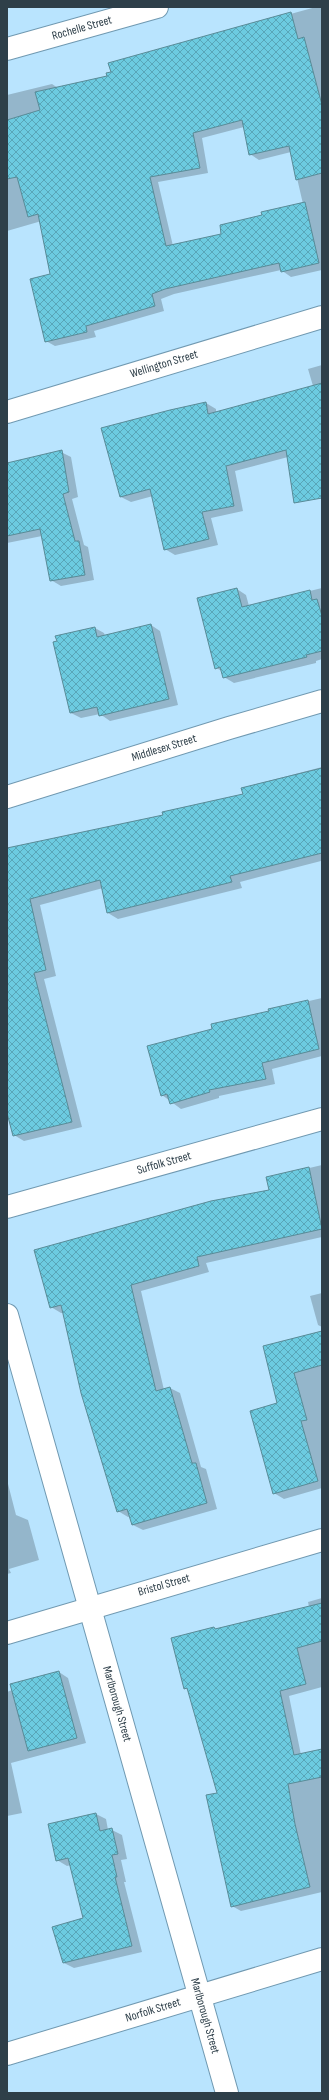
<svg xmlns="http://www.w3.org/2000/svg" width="329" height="2100" viewBox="0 0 329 2100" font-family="'Sofia Sans Condensed',sans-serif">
  <defs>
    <pattern id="building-cross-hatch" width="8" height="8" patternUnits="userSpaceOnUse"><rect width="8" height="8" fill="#6ccbe0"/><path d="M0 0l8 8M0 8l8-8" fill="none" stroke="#59a6b8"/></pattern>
  </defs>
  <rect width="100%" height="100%" fill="#b9e4fe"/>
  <g fill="#0003" fill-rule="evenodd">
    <path d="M316,7H322V270L291,277L281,270L174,294L161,299L164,311L94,331L96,337L55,346L46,341L51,275L45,220L7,231V95L52,84L58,88L108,77L112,73L109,64ZM244,127L250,154L259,160L291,152L303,204L223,234L173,246L158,182L208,173L202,138Z"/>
    <path d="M322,365V466L288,457L235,471L243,511L211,518L218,545L175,555L165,549L153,496L131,502L121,497L206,403L216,409V412L313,386L308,369Z"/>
    <path d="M61,452L71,457L78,497L72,499L84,545L88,547L94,580L61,586L51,580L42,536L7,543V464Z"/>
    <path d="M322,588V659L316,661V663L234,683L224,677L222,671L216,668L237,589L246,595L249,606Z"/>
    <path d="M151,625L160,631L178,705L110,721L100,714L81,718L71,713L95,628L104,633L105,636Z"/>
    <path d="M322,767L321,861L240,882L242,888L118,919L108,913L103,888L40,905L56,976L44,979L82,1127L24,1141L14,1135L7,1109V849L164,816L244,795L242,788Z"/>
    <path d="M322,998V1056L272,1069L275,1084L219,1096V1098L181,1109L162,1095L213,1029L270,1012V1010Z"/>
    <path d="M322,1165V1237L206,1263L209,1272L141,1291L164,1390L170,1388L180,1393L201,1467L206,1469L217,1509L143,1530L133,1525L131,1516L128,1517L118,1511L64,1313H61L51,1307L270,1191L267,1178Z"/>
    <path d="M322,1293V1327L318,1325L310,1296Z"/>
    <path d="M322,1331V1488L284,1499L274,1493L278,1404L264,1347Z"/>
    <path d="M7,1480L16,1515L28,1520L39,1560L9,1569L11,1573L7,1574Z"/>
    <path d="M322,1598V1687L289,1696L301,1755L322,1750V1892L241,1911L232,1906L218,1793L189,1691L185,1688L172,1639L309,1607L308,1602Z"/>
    <path d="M59,1672L68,1678L86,1743L11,1763L22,1813L7,1816V1692Z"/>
    <path d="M96,1814L106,1819L108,1830H112L122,1835L127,1859L121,1860L126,1882H124L142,1952L74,1968L64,1963L84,1918L71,1865L67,1866L57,1860Z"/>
  </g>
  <g fill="url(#building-cross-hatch)" stroke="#598b97">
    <path d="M291,12L298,39L304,37L322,105V173L296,180L289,146L249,155L242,120L193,133L200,168L150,177L166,246L221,234L220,225L262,215L261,212L305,202L319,263L281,272L279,263L165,289L152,294L155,306L86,326L87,332L45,342L30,279L50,274L38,214L28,217L17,177L7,179V120L40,110L35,92L107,76L106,73L111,72L108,63Z"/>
    <path d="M322,383V498L294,503L286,450L226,466L234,506L202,512L209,539L164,550L150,489L120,497L101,428L170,410L206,402L208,414Z"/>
    <path d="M62,450L69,492L63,494L75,541H79L85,575L50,581L40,529L7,536V463Z"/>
    <path d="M237,588L242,607L310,590L312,600L317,599L322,616V651L306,655L307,657L223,678L220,667L215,669L197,598Z"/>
    <path d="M151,624L169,699L99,716L97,707L70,713L53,642L57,641L55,636L95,627L97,637Z"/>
    <path d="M322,768V853L230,876L232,882L107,913L100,880L30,899L46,970L34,973L72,1122L13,1136L7,1113V848L163,815L162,812L243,794L241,788Z"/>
    <path d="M308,1000L319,1049L262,1063L266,1079L209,1090L210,1092L170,1104L167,1094L161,1096L147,1046L212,1029L211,1024L269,1011L268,1009Z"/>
    <path d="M309,1167L322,1229L197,1257L199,1266L131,1285L156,1391L170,1387L192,1463H196L207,1503L132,1525L127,1509L117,1512L81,1393L61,1305L50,1308L34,1250L211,1201L269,1190L266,1177Z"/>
    <path d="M322,1331V1365L294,1373L307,1420L301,1421L318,1481L273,1494L250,1411L277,1403L263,1346Z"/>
    <path d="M322,1603V1641L297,1648L306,1684L280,1691L294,1755L322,1749V1777L288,1784L295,1824L310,1887L231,1907L206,1795L217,1793L187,1688L184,1689L171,1638L214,1627L215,1629Z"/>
    <path d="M59,1671L77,1738L28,1751L10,1684Z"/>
    <path d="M96,1813L100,1831L112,1828L118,1854L112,1855L117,1877H115L132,1946L63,1963L52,1927L83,1918L68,1858L56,1861L48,1824Z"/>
  </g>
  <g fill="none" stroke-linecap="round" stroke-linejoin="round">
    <defs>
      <g id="minor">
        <path d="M7,49L157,7"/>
        <path d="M7,412L322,317"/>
        <path d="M7,1207L322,1119"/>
        <path d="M7,1315L227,2093"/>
        <path d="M7,1633L322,1540"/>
        <path d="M7,2054L322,1959"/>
      </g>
      <path id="tertiary" d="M7,797L229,728L322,701"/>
    </defs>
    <use href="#minor" stroke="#7099b1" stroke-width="24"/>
    <use href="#tertiary" stroke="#7099b1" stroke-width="24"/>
    <use href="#minor" stroke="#fff" stroke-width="22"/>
    <use href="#tertiary" stroke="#fff" stroke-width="22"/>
  </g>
  <g text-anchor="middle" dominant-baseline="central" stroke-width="3.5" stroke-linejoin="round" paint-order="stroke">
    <g font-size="12" fill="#2e3f49" stroke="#fefefe">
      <text transform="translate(82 28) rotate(-16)">Rochelle Street</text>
      <text transform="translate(164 364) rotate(-17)">Wellington Street</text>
      <text transform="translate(164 748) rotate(-17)">Middlesex Street</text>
      <text transform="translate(164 1163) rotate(-16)">Suffolk Street</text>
      <text transform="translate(164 1585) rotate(-16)">Bristol Street</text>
      <text transform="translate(117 1704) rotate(74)">Marlborough Street</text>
      <text transform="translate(153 2010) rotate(-17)">Norfolk Street</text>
      <text transform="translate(205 2016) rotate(74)">Marlborough Street</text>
    </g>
  </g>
  <rect width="329" height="2100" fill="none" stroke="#2e3f49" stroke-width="16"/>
</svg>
